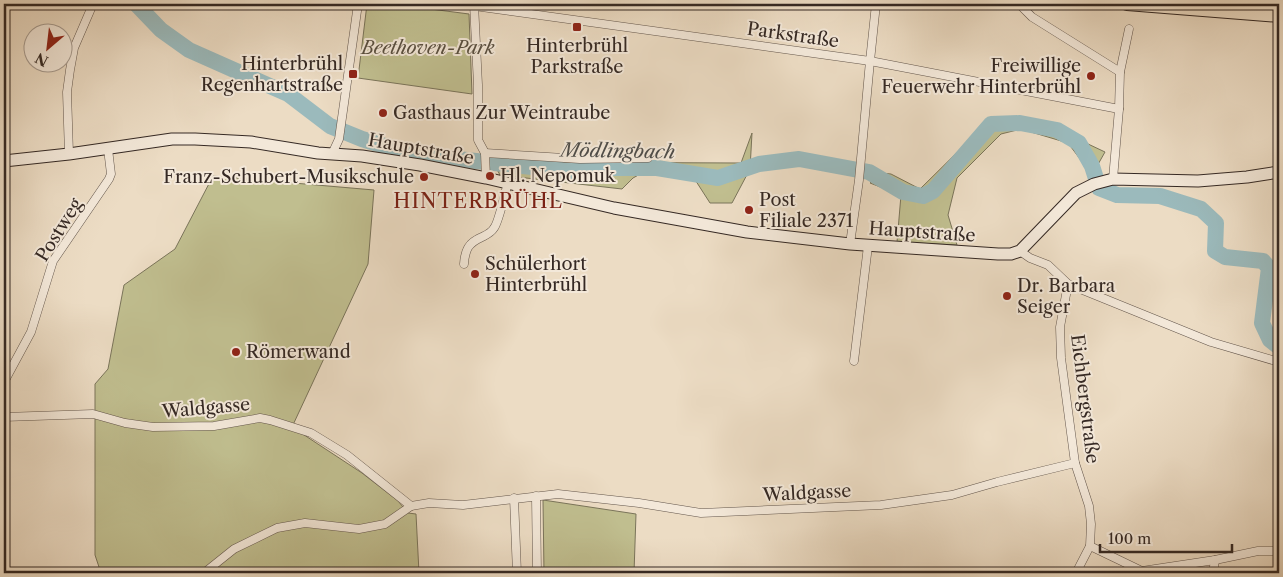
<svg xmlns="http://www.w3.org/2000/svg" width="1283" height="577" viewBox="0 0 1283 577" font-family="'Libre Caslon Text',serif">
  <rect width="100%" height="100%" fill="#ecdcc4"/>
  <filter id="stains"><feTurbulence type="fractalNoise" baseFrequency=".004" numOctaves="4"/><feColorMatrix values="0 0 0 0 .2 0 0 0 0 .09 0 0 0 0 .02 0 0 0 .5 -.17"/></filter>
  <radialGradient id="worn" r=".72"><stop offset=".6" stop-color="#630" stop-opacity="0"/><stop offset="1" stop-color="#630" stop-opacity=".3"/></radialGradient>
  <g fill="#c0be8f" stroke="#7a745a">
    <path d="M367,4H392L469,14L472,94L358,78Z"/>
    <path d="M989,121L1029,126L1069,135L1105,152L1092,175L1068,143L1021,129L1001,134L957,178L948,215L957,245L897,242L901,195L870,183L880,173L891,174L920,189Z"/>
    <path d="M752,133L750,169L732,203H710L692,175L651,168L633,178L622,189L500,175L493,162L741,163Z"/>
    <path d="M213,176L374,190L368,264L292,427L362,473L398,501L408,513L416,514L419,573H101L95,555V384L108,369L124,285L175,249Z"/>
    <path d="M543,500L636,514L634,573H544Z"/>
  </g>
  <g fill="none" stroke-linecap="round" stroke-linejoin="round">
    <path stroke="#9bbabc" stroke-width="16" d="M136,4L161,30L189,50L288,94L330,126L362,139L410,154L570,171L606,168H657L718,178L759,164L799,159L869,172L903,192L923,196L933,191L991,124L1020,123L1057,130L1079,143L1092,166L1099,188L1117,195L1160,196L1201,209L1216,223L1215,251L1225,257L1263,261L1269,268L1262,323L1270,340L1279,347"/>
    <defs>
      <g id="street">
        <path d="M460,4L870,61L1119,109"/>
        <path d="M474,4L478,85V140L485,153L486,178"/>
        <path d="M1019,4L1032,17L1120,72"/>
        <path d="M485,153L580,159L648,158"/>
        <path d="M69,154L67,92L70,70L74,48L93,4"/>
        <path d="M332,154L339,139L358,4"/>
        <path d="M1113,179L1119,109L1120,72L1129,29"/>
        <path d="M850,244L859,180L870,61L876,4"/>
        <path d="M1020,251L1030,258L1048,265L1068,284L1211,342L1279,362"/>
        <path d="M464,264C465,250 468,243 482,237C486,235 491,233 494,228C499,222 505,192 508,183"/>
        <path d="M1068,284L1060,327L1061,358L1075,463L1089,506L1091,524L1090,546L1076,573"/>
        <path d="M854,361L868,246"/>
        <path d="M4,382L31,332L53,261L109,179L111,174L108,149"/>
        <path d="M4,417L93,414L125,423L153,427L214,426L260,418L270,420L311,433L347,455L411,506L429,503L463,505L558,494L639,503L701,513L881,505L952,495L997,482L1075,463"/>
        <path d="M536,496L537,573"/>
        <path d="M514,498L517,573"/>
        <path d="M1090,546L1142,571L1215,560L1258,551H1279"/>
        <path d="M204,573L234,549L277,528L305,523L359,529L385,524L411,506"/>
        <path d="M1213,573L1215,560"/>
      </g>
      <path id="secondary" d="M4,161L69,154L172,139H195L251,142L318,153L362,156L420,165L486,178L614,208L747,232L850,244L998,254H1011L1020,251L1076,193L1094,184L1113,179L1198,181L1247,177L1279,172"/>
      <path id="primary" d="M1127,4L1279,16"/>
    </defs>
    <use href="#street" stroke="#63564c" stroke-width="9"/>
    <use href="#secondary" stroke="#352924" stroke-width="13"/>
    <use href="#primary" stroke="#352924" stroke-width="14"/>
    <use href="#street" stroke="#f3e8d9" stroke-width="8"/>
    <use href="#secondary" stroke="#f3e8d9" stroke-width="11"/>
    <use href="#primary" stroke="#ecdcc4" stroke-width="12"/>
  </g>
  <g fill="#8f2418" stroke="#f3e8d9" stroke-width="2">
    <rect x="572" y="22" width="10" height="10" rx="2.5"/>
    <rect x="348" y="69" width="10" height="10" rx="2.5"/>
    <circle cx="1091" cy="76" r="5"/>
    <circle cx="383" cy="113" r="5"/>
    <circle cx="490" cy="176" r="5"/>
    <circle cx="424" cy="177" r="5"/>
    <circle cx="749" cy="210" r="5"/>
    <circle cx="475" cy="274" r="5"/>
    <circle cx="1007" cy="296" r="5"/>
    <circle cx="236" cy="352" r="5"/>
  </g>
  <g text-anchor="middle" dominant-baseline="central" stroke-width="4" stroke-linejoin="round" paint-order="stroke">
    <g font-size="18" fill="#352924" stroke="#f3e8d9">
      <text transform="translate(793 35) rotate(8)">Parkstraße</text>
      <text transform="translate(421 149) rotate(10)">Hauptstraße</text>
      <text transform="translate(59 230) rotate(-58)">Postweg</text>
      <text transform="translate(922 232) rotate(4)">Hauptstraße</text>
      <text transform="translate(1085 399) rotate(83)">Eichbergstraße</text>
      <text transform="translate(206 408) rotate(-5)">Waldgasse</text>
      <text transform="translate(807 493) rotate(-3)">Waldgasse</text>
    </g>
    <g font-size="18" fill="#352924" stroke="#f3e8d9" text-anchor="start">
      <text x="577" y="46" text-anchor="middle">Hinterbrühl<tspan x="577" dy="21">Parkstraße</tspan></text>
      <text x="343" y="64" text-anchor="end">Hinterbrühl<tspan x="343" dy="21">Regenhartstraße</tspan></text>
      <text x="1081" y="66" text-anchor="end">Freiwillige<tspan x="1081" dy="21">Feuerwehr Hinterbrühl</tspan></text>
      <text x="393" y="113">Gasthaus Zur Weintraube</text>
      <text x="500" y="176">Hl. Nepomuk</text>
      <text x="414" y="177" text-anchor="end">Franz-Schubert-Musikschule</text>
      <text x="759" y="200">Post<tspan x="759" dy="21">Filiale 2371</tspan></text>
      <text x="485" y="264">Schülerhort<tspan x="485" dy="21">Hinterbrühl</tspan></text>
      <text x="1017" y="286">Dr. Barbara<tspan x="1017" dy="21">Seiger</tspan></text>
      <text x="246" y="352">Römerwand</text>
    </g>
    <g font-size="18" font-style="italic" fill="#584e3f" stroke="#f3e8d9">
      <text x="428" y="48">Beethoven-Park</text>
    </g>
    <g font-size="19" font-style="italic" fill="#4e4d4a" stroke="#f3e8d9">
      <text transform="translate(618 151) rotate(1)">Mödlingbach</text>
    </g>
    <g font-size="20" letter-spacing="1" fill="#7a1f14" stroke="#f3e8d9">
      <text x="478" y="201">HINTERBRÜHL</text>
    </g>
  </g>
  <rect width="1283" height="577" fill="none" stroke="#ecdcc4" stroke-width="20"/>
  <rect x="5" y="5" width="1273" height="567" fill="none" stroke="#352924" stroke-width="2.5"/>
  <rect x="10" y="10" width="1263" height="557" fill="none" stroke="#352924"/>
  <g transform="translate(48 48) rotate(208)"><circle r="24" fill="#f3e8d9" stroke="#a79c91"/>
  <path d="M0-4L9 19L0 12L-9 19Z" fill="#8f2418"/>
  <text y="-8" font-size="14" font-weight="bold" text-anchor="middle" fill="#352924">N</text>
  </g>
  <path d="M1100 544v8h132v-8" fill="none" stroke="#352924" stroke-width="2.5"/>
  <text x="1108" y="544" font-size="15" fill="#352924" stroke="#f3e8d9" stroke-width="4" paint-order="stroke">100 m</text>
  <rect width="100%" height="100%" filter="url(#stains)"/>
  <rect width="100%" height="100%" fill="url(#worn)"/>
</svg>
